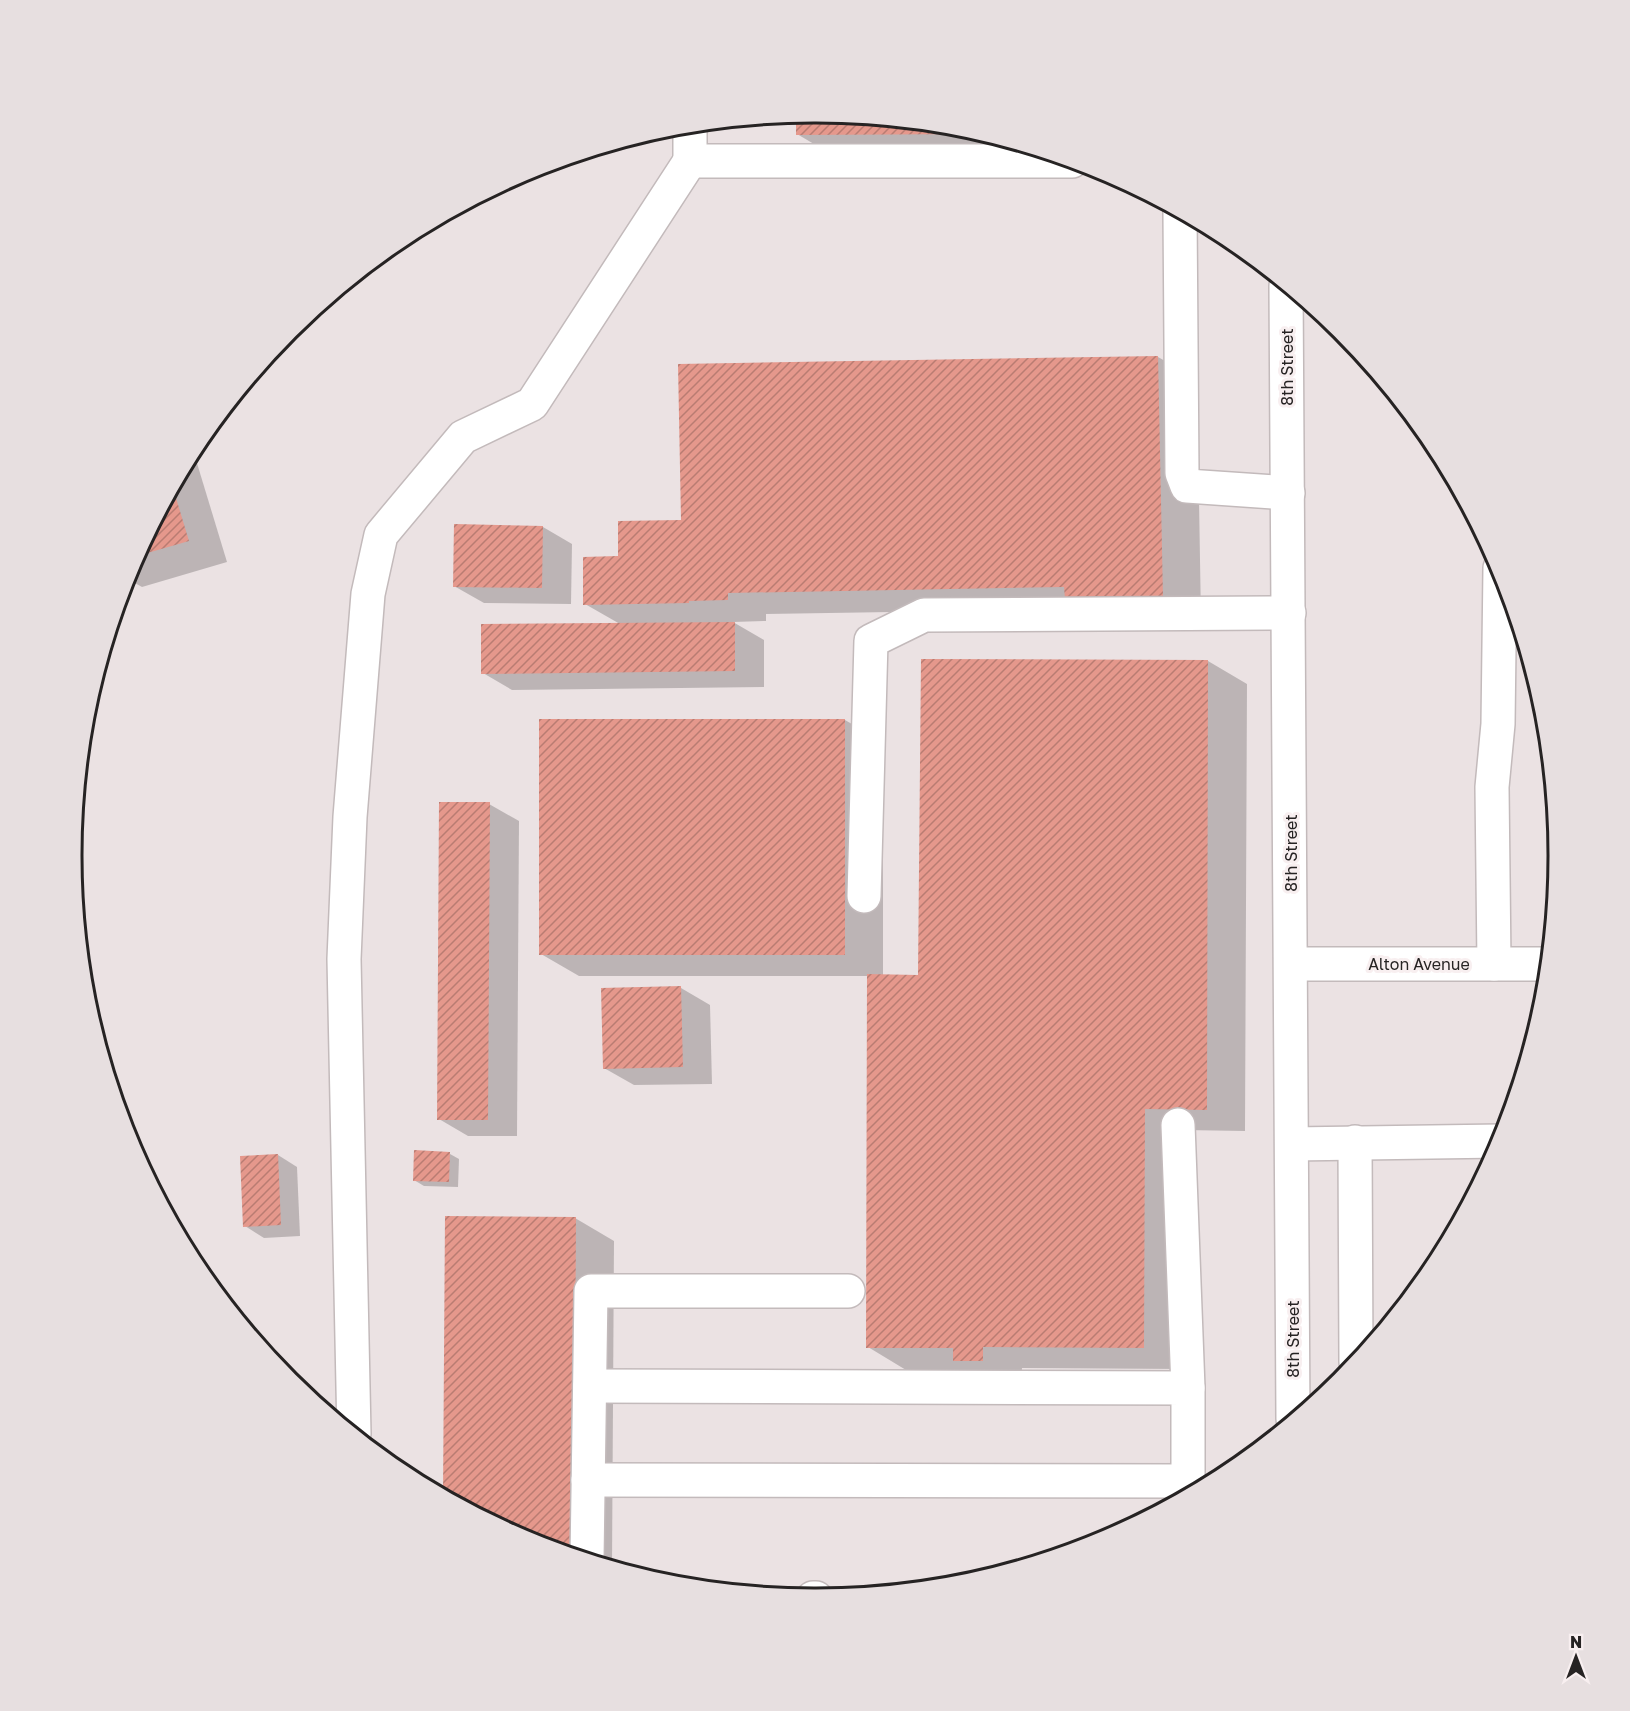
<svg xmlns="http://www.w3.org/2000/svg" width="1630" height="1711" viewBox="0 0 1630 1711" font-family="'Golos Text',sans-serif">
  <defs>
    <pattern id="building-hatch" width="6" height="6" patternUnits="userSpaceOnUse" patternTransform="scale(1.5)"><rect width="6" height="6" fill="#e5988c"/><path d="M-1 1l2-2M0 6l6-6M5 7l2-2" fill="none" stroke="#b97c72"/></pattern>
  </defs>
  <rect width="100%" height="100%" fill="#ebe2e3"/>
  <g fill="#0003">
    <path d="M815,113L960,127L1049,154L836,157L797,134V114Z"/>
    <path d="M1158,357L1197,379L1201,619L1086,609L766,614V621L733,622L764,640V687L512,690L483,673L620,624L585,604L620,558L682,521Z"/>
    <path d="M193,450L227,562L142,587L126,578L129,571Z"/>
    <path d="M543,527L572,544L571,604L484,603L454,586Z"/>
    <path d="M1208,661L1247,684L1245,1131L1183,1130L1182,1369L1022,1368L1021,1383H994L971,1370H906L868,1347L869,976H579L541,954L845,720L883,742V976H919Z"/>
    <path d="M489,804L519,821L517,1136H468L439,1119Z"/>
    <path d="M681,988L710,1005L712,1084L634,1085L604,1068L603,989Z"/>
    <path d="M450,1154L459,1159L458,1187L424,1186L414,1180Z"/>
    <path d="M278,1155L297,1167L300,1236L264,1238L245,1226Z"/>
    <path d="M446,1217L575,1218L614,1241L612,1567L530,1542L445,1496Z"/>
  </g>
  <g fill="url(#building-hatch)">
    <path d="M815,113L960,127L985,134L796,135V114Z"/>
    <path d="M1158,356L1163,597L1065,599L1064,587L728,593V600L689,601V603L583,605V557L618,556V521L681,520L678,364Z"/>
    <path d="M173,488L189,541L137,556Z"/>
    <path d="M454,524L543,526L542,588L453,587Z"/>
    <path d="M735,622V671L481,674V624Z"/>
    <path d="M921,659L1208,660L1207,1110L1145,1109L1144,1348L983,1347V1361H953V1348H866L867,974L918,975Z"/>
    <rect x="539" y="719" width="306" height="236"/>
    <path d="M439,802H490L488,1120H437Z"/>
    <path d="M681,986L683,1067L603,1069L601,988Z"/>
    <path d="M414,1150L450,1152L449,1182L413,1181Z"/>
    <path d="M278,1154L281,1225L243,1227L240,1156Z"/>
    <path d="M445,1216L576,1217L574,1555L530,1542L443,1495Z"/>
    <path d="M1419,1269H1433L1419,1285Z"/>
  </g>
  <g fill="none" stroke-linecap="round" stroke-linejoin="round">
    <defs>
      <g id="minor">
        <path d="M690,125V161H1072"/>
        <path d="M1180,212L1182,473L1187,486L1288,493"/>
        <path d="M1286,286L1293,1419"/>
        <path d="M864,896L871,641L924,615L1289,613"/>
        <path d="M1291,964H1547"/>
        <path d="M1494,964L1492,787L1498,724L1500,568"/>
        <path d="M1178,1125L1188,1388"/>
        <path d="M1355,1142L1356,1362"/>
        <path d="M1292,1144L1501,1141"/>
        <path d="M590,1386L1188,1388V1494"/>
        <path d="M354,1434L344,959L350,817L368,594L381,535L463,437L532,404L690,161"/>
        <path d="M588,1480L1188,1481"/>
        <path d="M587,1559L591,1291H848"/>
        <path d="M813,1598H816"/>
      </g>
    </defs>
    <use href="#minor" stroke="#c3babb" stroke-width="36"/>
    <use href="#minor" stroke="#fff" stroke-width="33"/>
  </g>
  <g text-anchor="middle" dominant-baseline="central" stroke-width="6" stroke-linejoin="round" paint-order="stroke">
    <g font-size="16" fill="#262323" stroke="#f8eff0">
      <text transform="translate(1287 367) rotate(-90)">8th Street</text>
      <text transform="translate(1291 853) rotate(-90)">8th Street</text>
      <text x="1419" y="964">Alton Avenue</text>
      <text transform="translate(1293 1339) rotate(-90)">8th Street</text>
    </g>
  </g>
  <path d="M0 0H1630V1711H0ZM814 123H816A732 732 0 0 1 1548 855V856A732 732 0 0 1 816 1588H814A732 732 0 0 1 82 856V855A732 732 0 0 1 814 123Z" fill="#e7dfe0" fill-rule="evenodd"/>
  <path fill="none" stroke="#262323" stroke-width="3" d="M814 123H816A732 732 0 0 1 1548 855V856A732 732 0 0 1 816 1588H814A732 732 0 0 1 82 856V855A732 732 0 0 1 814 123Z"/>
  <g transform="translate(1576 1657)" stroke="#f8eff0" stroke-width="4.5" paint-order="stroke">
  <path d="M0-4.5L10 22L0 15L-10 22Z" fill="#262323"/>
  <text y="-9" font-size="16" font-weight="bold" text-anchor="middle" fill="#262323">N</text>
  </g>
</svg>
